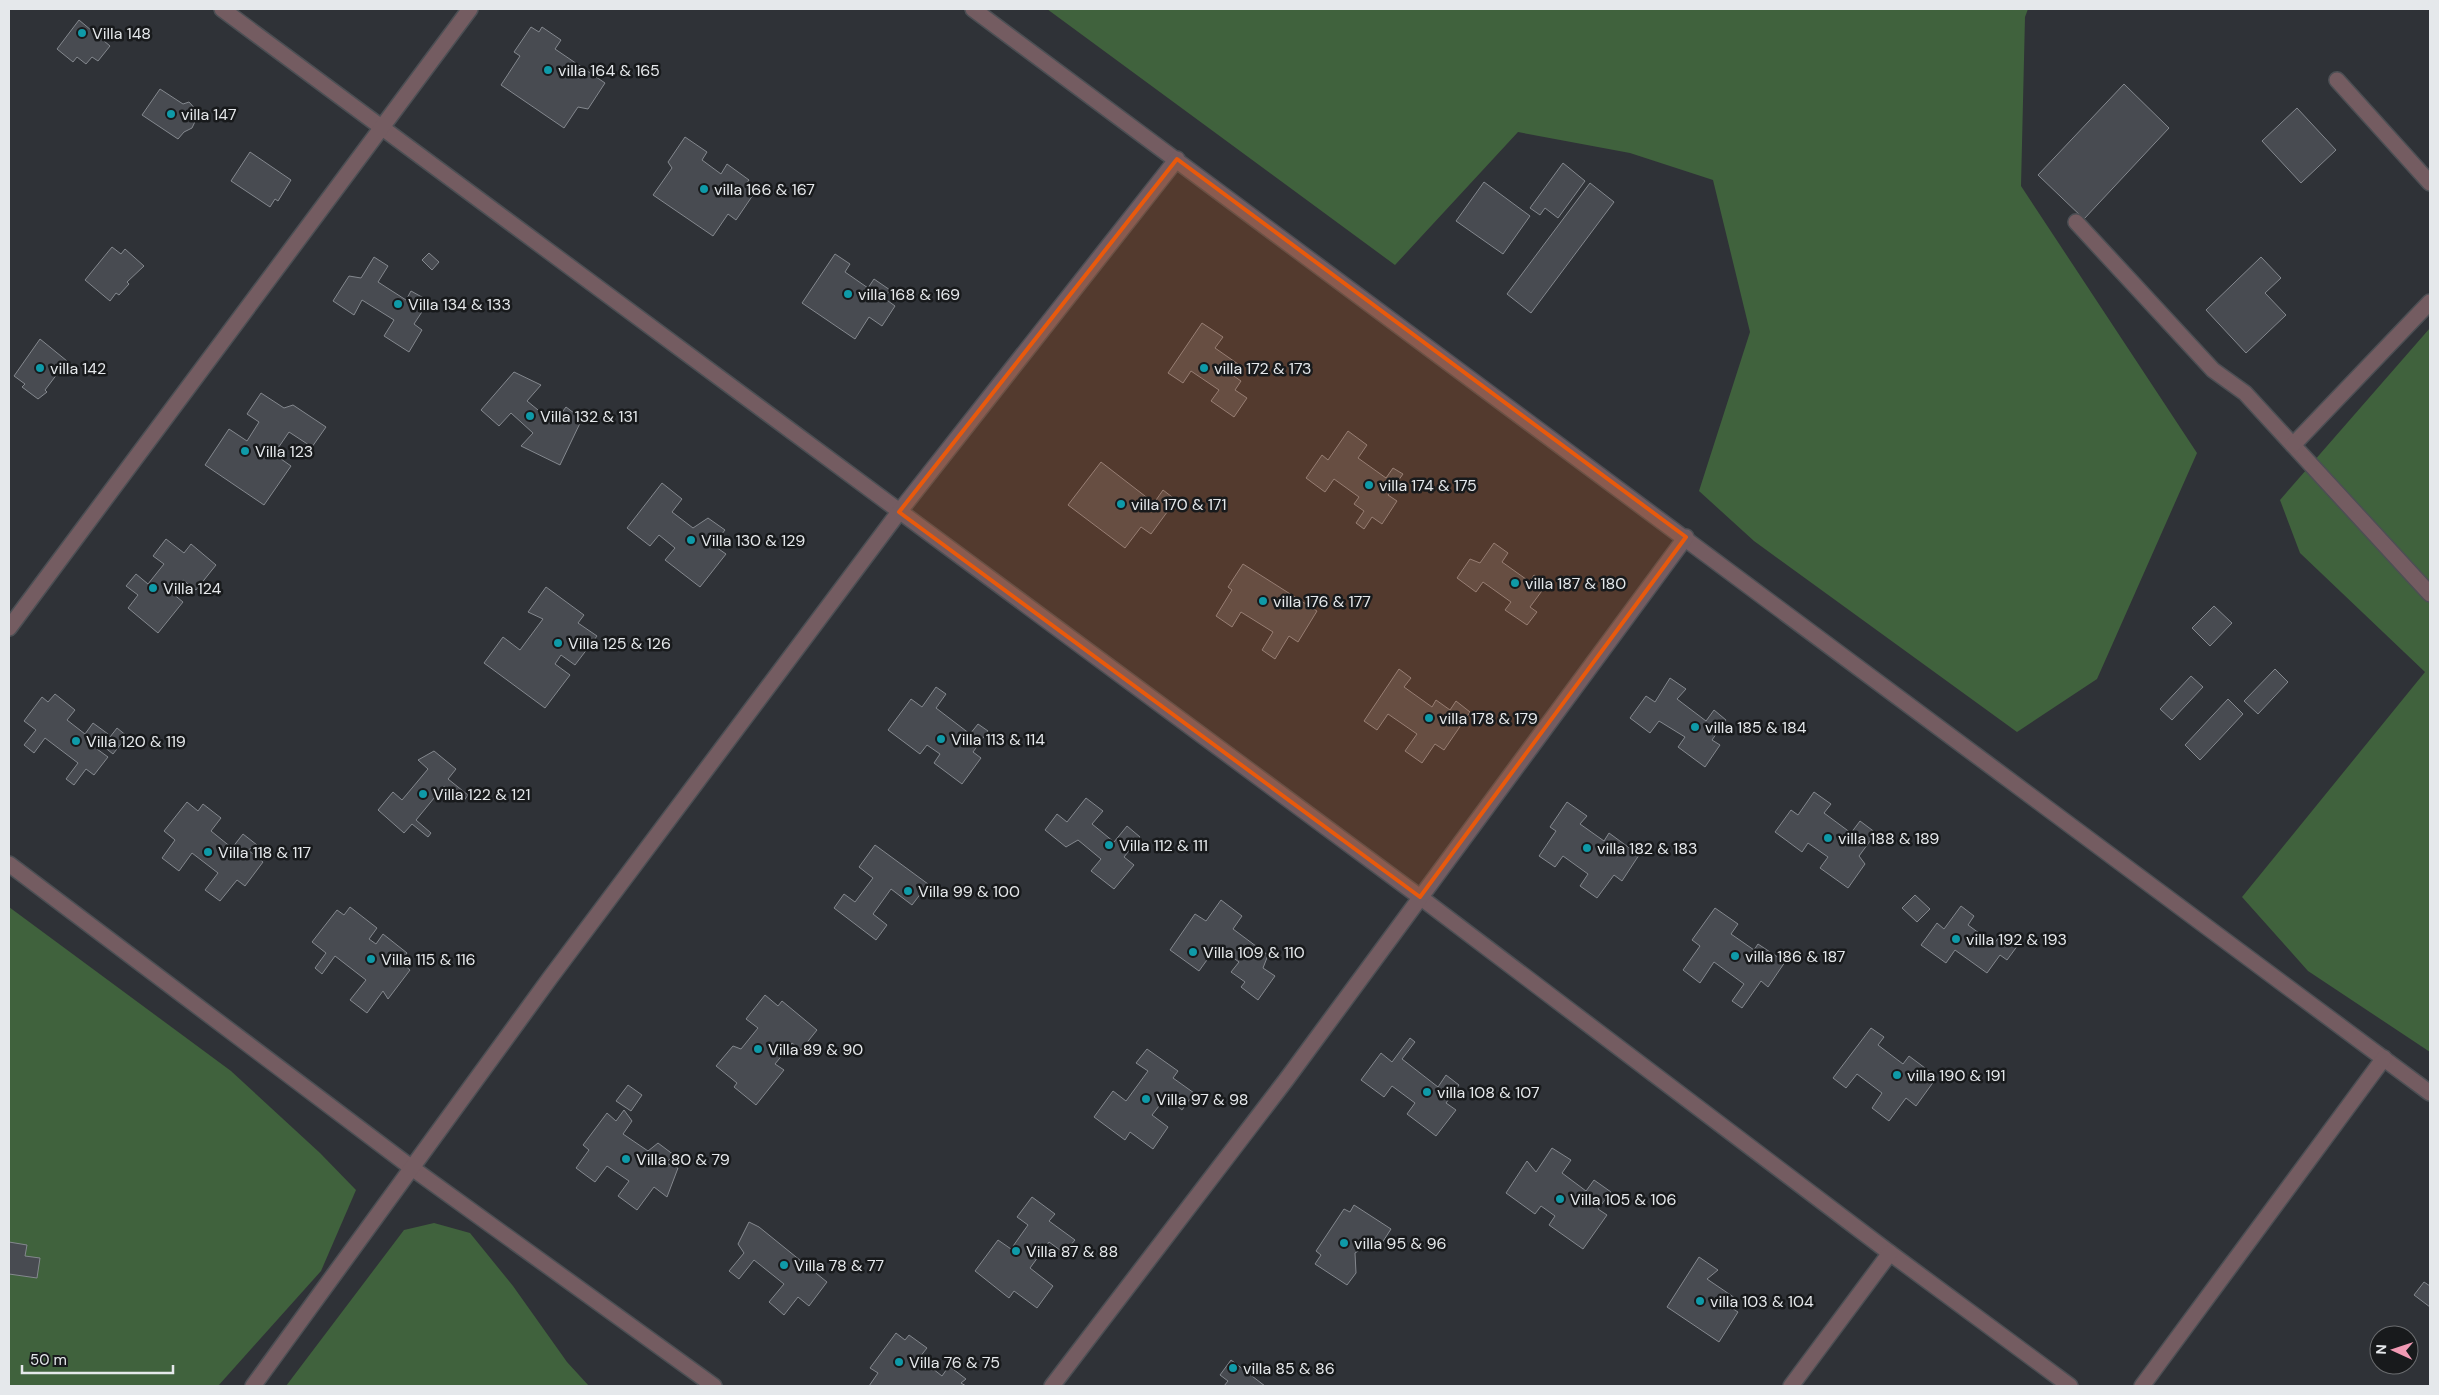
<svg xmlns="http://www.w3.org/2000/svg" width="2439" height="1395" viewBox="0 0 2439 1395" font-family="'DM Sans',sans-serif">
  <rect width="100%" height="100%" fill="#2f3237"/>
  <g fill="#40623d">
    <path d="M1047,9H2028L2025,17L2021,186L2197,453L2097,679L2017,732L1754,541L1699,491L1750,332L1713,180L1630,153L1518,132L1395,265Z"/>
    <path d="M2430,328V1052L2308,971L2242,897L2425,672L2300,553L2280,500Z"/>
    <path d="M9,907L231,1071L320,1153L356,1190L321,1271L218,1386H9Z"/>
    <path d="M434,1223L470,1233L513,1286L567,1362L589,1386H286L404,1230Z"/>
  </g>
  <g fill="#484b51" stroke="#84888e">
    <path d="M79,20L110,46L98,61L92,57L86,64L77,57L73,62L57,49Z"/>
    <path d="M531,27L539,32L542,27L561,40L555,49L605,83L588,109L578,107L564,128L501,85L520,56L514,52Z"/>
    <path d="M2124,84L2169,128L2084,219L2038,175Z"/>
    <path d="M160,89L183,104L189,102L199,113L192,128L184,132L178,139L142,115Z"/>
    <path d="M2297,108L2336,150L2301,183L2262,141Z"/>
    <path d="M685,137L707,152L702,160L721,174L727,164L749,180L745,186L755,192L736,220L728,214L713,236L653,195L672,168L668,162Z"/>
    <path d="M250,152L291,180L278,201L275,199L270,207L231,181Z"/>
    <path d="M1563,163L1585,181L1558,218L1545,208L1540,215L1530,208Z"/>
    <path d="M1484,182L1530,216L1503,254L1456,221Z"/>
    <path d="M1590,183L1614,202L1531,313L1507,294Z"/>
    <path d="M112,247L121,254L125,249L144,266L127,282L129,284L119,295L116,293L110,301L85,280Z"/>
    <path d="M429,253L439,262L432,270L422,260Z"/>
    <path d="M835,254L850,264L845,272L868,288L874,279L890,290L884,298L895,306L882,326L869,317L855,339L802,303Z"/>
    <path d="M374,257L388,266L378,282L406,300L411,291L429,301L414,324L422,330L409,352L384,336L394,320L362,300L354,315L333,301L349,276L361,278Z"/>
    <path d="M2261,257L2281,278L2265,293L2286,315L2246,353L2206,310Z"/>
    <path d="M1202,323L1223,337L1215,348L1238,364L1231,374L1241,381L1235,390L1247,398L1234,417L1211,401L1219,390L1191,371L1183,383L1168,373Z"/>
    <path d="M40,339L67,361L45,390L47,392L38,399L22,387L25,384L14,376Z"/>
    <path d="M514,372L541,385L527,401L554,423L566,407L582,419L560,465L521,446L533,433L511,413L499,426L481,410Z"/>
    <path d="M261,393L284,408L293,405L326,427L312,447L289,432L274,454L291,466L264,505L205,465L229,429L247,441L259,422L247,414Z"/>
    <path d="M1348,431L1367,445L1358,458L1386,478L1393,468L1403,474L1388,495L1397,501L1382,524L1372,517L1364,529L1356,523L1364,511L1354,504L1359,497L1334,479L1325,492L1306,478L1322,455L1328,460Z"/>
    <path d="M1101,462L1154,503L1163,490L1176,500L1151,534L1141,527L1125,548L1068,505Z"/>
    <path d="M662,483L682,499L672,512L693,528L708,518L725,530L713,545L726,554L700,587L665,560L675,548L659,535L650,546L627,528Z"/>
    <path d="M166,539L184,553L191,544L216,565L196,590L183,580L172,593L183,602L158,633L128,608L138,595L126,586L136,574L148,584L164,564L153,556Z"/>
    <path d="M1494,543L1508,553L1502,562L1530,582L1534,575L1547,584L1530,607L1537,612L1527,625L1505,610L1511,602L1483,582L1476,592L1457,578L1470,559L1480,563Z"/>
    <path d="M1243,564L1317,611L1298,642L1289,636L1275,659L1262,650L1273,632L1241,612L1232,627L1216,616L1232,590L1228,587Z"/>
    <path d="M546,587L584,615L578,623L597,636L575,665L561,655L555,664L570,675L545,708L484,663L503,637L520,650L543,619L528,612Z"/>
    <path d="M2214,606L2232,623L2210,646L2192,628Z"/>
    <path d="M1399,669L1411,678L1404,687L1432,707L1436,700L1450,710L1456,701L1470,712L1444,750L1435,744L1422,763L1405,751L1417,734L1388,714L1377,730L1364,721Z"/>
    <path d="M2275,669L2288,682L2258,714L2244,701Z"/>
    <path d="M2191,676L2203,687L2172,720L2160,709Z"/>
    <path d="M1670,678L1686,689L1677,699L1706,721L1714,710L1726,720L1712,740L1720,745L1705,767L1678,747L1685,737L1659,721L1650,733L1630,718L1646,696L1655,702Z"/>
    <path d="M936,687L946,694L936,708L970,734L978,724L988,731L973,752L981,758L962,784L934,763L940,754L927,745L920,754L888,730L911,699L922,707Z"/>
    <path d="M55,694L75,710L67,720L85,734L93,723L108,734L97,749L108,757L94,775L86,769L74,785L66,779L78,763L45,738L34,753L24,745L36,730L24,721L42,697L48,702Z"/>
    <path d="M2228,699L2243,714L2200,760L2185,745Z"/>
    <path d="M117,728L127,736L113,754L103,746Z"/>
    <path d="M434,751L456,769L448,779L468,795L463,802L444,786L416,820L431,833L428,837L412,824L404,833L378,810L393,792L402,800L428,769L418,760Z"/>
    <path d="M1814,792L1831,804L1824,813L1851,833L1860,821L1876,833L1859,856L1865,864L1848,888L1820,868L1828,857L1808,843L1802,852L1775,832L1791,810L1798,815Z"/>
    <path d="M1086,798L1103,811L1092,824L1114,842L1127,826L1140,837L1124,857L1134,865L1114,889L1091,871L1101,859L1078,840L1066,847L1045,830L1057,814L1067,822Z"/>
    <path d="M187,802L198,811L203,804L221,818L211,831L232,848L243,834L257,845L248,850L263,862L245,886L237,880L220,901L205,890L218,873L192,853L179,871L162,858L175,840L164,831Z"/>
    <path d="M1567,802L1587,816L1580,824L1604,841L1609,833L1639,855L1622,881L1614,875L1597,898L1580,886L1588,874L1563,856L1555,867L1539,856L1556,831L1550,827Z"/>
    <path d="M875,845L928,884L912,905L891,889L873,914L887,925L876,940L834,908L844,894L855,902L873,878L859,867Z"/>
    <path d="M1915,895L1930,909L1917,922L1902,908Z"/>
    <path d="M1221,900L1242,916L1233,929L1268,955L1263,968L1275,976L1258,1000L1241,987L1245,982L1231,972L1239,962L1217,946L1199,971L1170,950L1195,914L1206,921Z"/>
    <path d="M1961,906L1974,916L1968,925L1994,944L2001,934L2018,945L2007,960L2000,955L1987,973L1955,950L1946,963L1921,945L1937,923L1944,929Z"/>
    <path d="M350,907L377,928L369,939L376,944L383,934L407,953L401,962L410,970L388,999L383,991L367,1013L350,1000L366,980L335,956L322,974L315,968L326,953L312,942L337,910L344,915Z"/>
    <path d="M1715,908L1738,924L1731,934L1754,950L1758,944L1785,962L1768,987L1761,981L1742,1008L1732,1001L1744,984L1714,962L1700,983L1683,970L1700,946L1692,940Z"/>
    <path d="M765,995L778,1006L782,1001L817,1030L801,1050L792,1043L775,1064L784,1070L756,1105L734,1087L737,1083L716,1066L733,1046L741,1049L758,1028L746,1019Z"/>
    <path d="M1871,1028L1884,1037L1878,1045L1903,1064L1909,1056L1937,1077L1916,1106L1906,1098L1889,1121L1872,1108L1882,1093L1857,1074L1846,1088L1833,1078Z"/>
    <path d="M1410,1038L1415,1042L1402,1059L1438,1087L1446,1075L1459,1085L1446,1103L1456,1110L1436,1136L1407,1114L1415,1103L1392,1086L1384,1097L1361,1080L1381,1053L1392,1062Z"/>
    <path d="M1147,1049L1178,1071L1173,1078L1194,1093L1182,1110L1166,1097L1152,1115L1168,1127L1153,1149L1130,1132L1125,1140L1094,1117L1113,1091L1126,1101L1148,1071L1136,1063Z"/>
    <path d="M628,1085L642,1095L631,1111L616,1101Z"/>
    <path d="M624,1110L632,1121L623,1134L648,1151L658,1143L674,1155L666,1163L678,1168L667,1197L654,1187L637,1210L618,1196L629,1181L607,1166L595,1182L576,1168L589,1150L583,1145L607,1113L616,1121Z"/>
    <path d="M1552,1148L1571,1160L1562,1173L1586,1191L1594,1180L1611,1192L1598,1209L1607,1215L1583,1249L1549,1225L1555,1216L1541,1206L1535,1214L1506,1193L1527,1161L1536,1172Z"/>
    <path d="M1032,1197L1055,1214L1049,1221L1075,1240L1064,1253L1049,1242L1030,1268L1053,1286L1037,1308L1014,1291L1009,1298L975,1271L998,1240L1011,1249L1028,1225L1017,1217Z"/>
    <path d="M1354,1205L1391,1229L1380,1246L1369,1239L1363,1248L1355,1253L1356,1273L1347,1285L1315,1264L1321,1255L1316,1251L1344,1209L1350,1212Z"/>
    <path d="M749,1222L759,1227L827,1282L809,1306L798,1297L784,1315L769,1302L784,1284L754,1260L739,1279L729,1271L744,1253L738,1244Z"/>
    <path d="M9,1242L27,1245L25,1256L40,1258L37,1278L9,1274Z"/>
    <path d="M1699,1257L1718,1270L1707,1279L1735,1298L1724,1303L1738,1312L1719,1342L1667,1307Z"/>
    <path d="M2424,1282L2430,1286V1307L2414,1295Z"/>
    <path d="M896,1333L905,1340L909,1335L927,1348L919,1358L942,1376L949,1366L966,1379L961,1383L966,1386H869L878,1373L870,1368Z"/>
    <path d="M1231,1360L1265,1386H1224L1228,1381L1220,1375Z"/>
  </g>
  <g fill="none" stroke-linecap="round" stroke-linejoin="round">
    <defs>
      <g id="street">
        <path d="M222,9L1420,897L1890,1253L2070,1386"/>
        <path d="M973,9L2430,1093"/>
        <path d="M2337,80L2430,183"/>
        <path d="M2076,222L2213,370L2245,393L2430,594"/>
        <path d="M2293,445L2430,302"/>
        <path d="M9,628L470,9"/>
        <path d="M9,864L412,1168L714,1386"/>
        <path d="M253,1386L550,978L899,512L1177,159"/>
        <path d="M1052,1386L1286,1080L1686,537"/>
        <path d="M1791,1386L1890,1253"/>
        <path d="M2142,1386L2384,1058"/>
      </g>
    </defs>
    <use href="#street" stroke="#4c4f54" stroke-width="18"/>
    <use href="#street" stroke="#745c61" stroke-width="15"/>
  </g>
  <path fill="#e8590c" fill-opacity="0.2" stroke="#e8590c" stroke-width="4" stroke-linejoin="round" d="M1177,159L1686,537L1420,897L899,512Z"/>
  <g fill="#0f9aa8" stroke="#181a1c" stroke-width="2">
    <circle cx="82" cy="33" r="5"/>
    <circle cx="548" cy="70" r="5"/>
    <circle cx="171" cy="114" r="5"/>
    <circle cx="704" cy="189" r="5"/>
    <circle cx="848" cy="294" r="5"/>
    <circle cx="398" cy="304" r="5"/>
    <circle cx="40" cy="368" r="5"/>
    <circle cx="1204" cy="368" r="5"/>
    <circle cx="530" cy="416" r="5"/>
    <circle cx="245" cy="451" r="5"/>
    <circle cx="1369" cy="485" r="5"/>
    <circle cx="1121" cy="504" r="5"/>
    <circle cx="691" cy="540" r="5"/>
    <circle cx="1515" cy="583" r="5"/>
    <circle cx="153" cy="588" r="5"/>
    <circle cx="1263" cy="601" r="5"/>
    <circle cx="558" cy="643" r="5"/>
    <circle cx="1429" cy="718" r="5"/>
    <circle cx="1695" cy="727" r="5"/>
    <circle cx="941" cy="739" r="5"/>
    <circle cx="76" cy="741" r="5"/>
    <circle cx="423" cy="794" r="5"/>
    <circle cx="1828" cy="838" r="5"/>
    <circle cx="1109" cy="845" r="5"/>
    <circle cx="1587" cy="848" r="5"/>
    <circle cx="208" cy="852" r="5"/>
    <circle cx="908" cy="891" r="5"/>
    <circle cx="1956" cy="939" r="5"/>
    <circle cx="1193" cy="952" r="5"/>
    <circle cx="1735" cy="956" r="5"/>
    <circle cx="371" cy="959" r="5"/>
    <circle cx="758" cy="1049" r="5"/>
    <circle cx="1897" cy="1075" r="5"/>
    <circle cx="1427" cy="1092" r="5"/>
    <circle cx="1146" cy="1099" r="5"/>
    <circle cx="626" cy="1159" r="5"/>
    <circle cx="1560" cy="1199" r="5"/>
    <circle cx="1344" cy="1243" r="5"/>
    <circle cx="1016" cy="1251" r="5"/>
    <circle cx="784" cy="1265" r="5"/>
    <circle cx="1700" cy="1301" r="5"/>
    <circle cx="899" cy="1362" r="5"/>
    <circle cx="1233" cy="1368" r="5"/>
  </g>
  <g text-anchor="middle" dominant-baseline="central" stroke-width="5" stroke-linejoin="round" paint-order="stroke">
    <g font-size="16" fill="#e5e8eb" stroke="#181a1c" text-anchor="start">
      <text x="92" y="33">Villa 148</text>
      <text x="558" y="70">villa 164 &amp; 165</text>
      <text x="181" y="114">villa 147</text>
      <text x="714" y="189">villa 166 &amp; 167</text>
      <text x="858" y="294">villa 168 &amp; 169</text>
      <text x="408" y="304">Villa 134 &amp; 133</text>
      <text x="50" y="368">villa 142</text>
      <text x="1214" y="368">villa 172 &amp; 173</text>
      <text x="540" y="416">Villa 132 &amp; 131</text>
      <text x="255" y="451">Villa 123</text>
      <text x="1379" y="485">villa 174 &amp; 175</text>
      <text x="1131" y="504">villa 170 &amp; 171</text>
      <text x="701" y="540">Villa 130 &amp; 129</text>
      <text x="1525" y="583">villa 187 &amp; 180</text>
      <text x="163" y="588">Villa 124</text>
      <text x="1273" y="601">villa 176 &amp; 177</text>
      <text x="568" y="643">Villa 125 &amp; 126</text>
      <text x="1439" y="718">villa 178 &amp; 179</text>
      <text x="1705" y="727">villa 185 &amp; 184</text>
      <text x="951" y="739">Villa 113 &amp; 114</text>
      <text x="86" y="741">Villa 120 &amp; 119</text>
      <text x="433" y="794">Villa 122 &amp; 121</text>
      <text x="1838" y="838">villa 188 &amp; 189</text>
      <text x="1119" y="845">Villa 112 &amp; 111</text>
      <text x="1597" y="848">villa 182 &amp; 183</text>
      <text x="218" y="852">Villa 118 &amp; 117</text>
      <text x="918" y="891">Villa 99 &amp; 100</text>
      <text x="1966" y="939">villa 192 &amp; 193</text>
      <text x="1203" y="952">Villa 109 &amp; 110</text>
      <text x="1745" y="956">villa 186 &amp; 187</text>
      <text x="381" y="959">Villa 115 &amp; 116</text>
      <text x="768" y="1049">Villa 89 &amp; 90</text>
      <text x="1907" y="1075">villa 190 &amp; 191</text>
      <text x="1437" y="1092">villa 108 &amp; 107</text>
      <text x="1156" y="1099">Villa 97 &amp; 98</text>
      <text x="636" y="1159">Villa 80 &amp; 79</text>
      <text x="1570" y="1199">Villa 105 &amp; 106</text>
      <text x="1354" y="1243">villa 95 &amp; 96</text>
      <text x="1026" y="1251">Villa 87 &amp; 88</text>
      <text x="794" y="1265">Villa 78 &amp; 77</text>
      <text x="1710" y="1301">villa 103 &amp; 104</text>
      <text x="909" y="1362">Villa 76 &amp; 75</text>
      <text x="1243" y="1368">villa 85 &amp; 86</text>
    </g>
  </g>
  <rect width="2439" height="1395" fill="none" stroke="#e5e8eb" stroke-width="20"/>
  <g transform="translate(2394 1350) rotate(273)"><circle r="24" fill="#181a1c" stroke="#6a6c6f"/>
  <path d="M0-4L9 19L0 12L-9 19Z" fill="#f19ab4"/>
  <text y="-8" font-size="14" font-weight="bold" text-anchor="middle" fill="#e5e8eb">N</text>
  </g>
  <path d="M22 1365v8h151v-8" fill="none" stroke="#e5e8eb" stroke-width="2.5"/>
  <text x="30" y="1365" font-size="15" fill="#e5e8eb" stroke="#181a1c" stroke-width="4" paint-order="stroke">50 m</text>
</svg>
